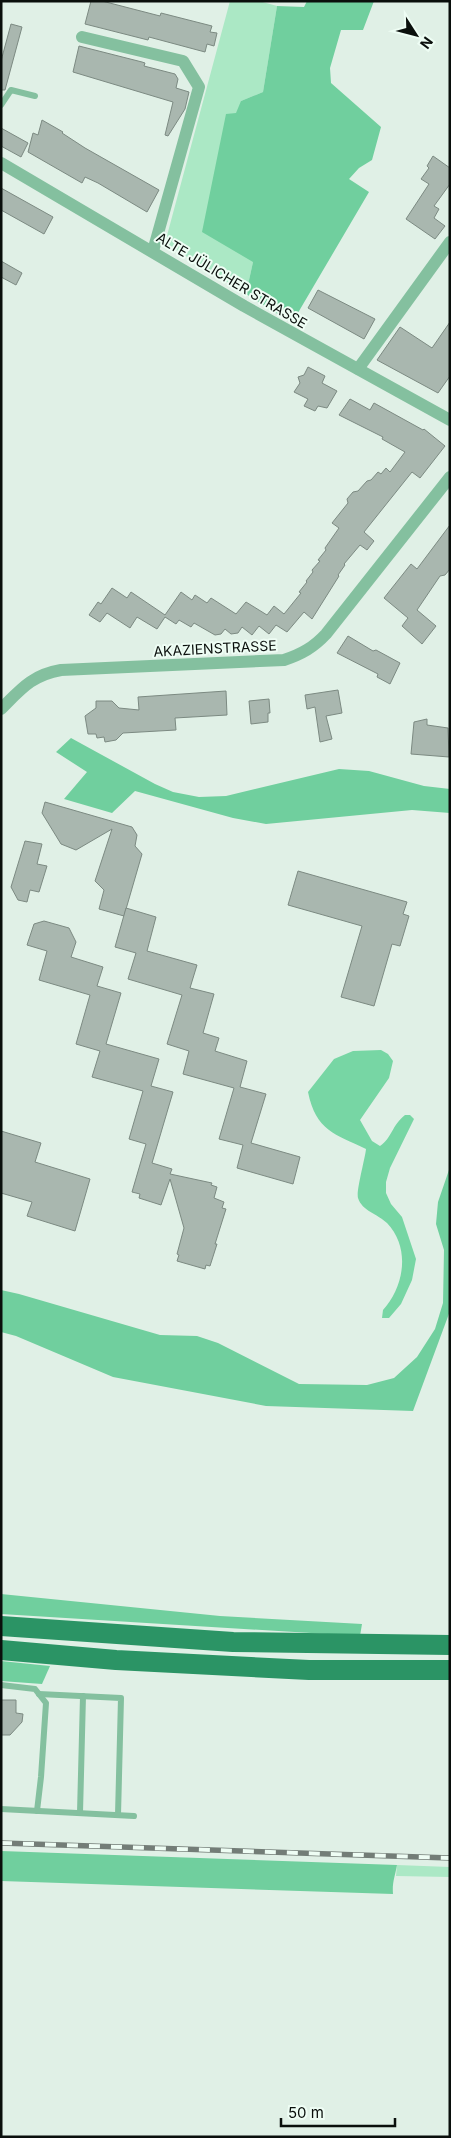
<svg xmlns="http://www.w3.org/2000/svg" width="451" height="2138" viewBox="0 0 451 2138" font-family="Inter,sans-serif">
  <rect width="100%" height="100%" fill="#e0f0e6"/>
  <g fill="#abe8c5">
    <path d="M230,1H259L277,6L263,92L241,101L253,262L246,294L165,243Z"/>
    <path d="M397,1865L450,1867V1877L396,1876Z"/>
  </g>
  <g fill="#70cf9e">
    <path d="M307,1H374L363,30H341L330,68L331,83L381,127L372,160L359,168L349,179L369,192L292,323L246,294L253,262L202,232L226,114L236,113L241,101L263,92L277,6L304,7Z"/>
    <path d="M71,738L155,784L173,792L199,797L226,796L339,769L369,771L424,786L450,789V813L412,810L266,824L233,818L135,791L112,813L64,799L87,772L56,752Z"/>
    <path d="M450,1167V1311L413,1411L266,1406L113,1377L16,1336L1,1332V1290L19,1294L160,1335L197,1336L218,1343L299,1384L367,1385L394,1378L417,1357L435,1329L443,1303L444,1250L436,1224L438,1202Z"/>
    <path d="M1,1594L220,1616L362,1624L360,1636L1,1614Z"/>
    <path d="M1,1661L50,1666L42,1684L1,1681Z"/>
    <path d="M1,1851L397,1865C395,1876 392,1883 393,1894L1,1881Z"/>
  </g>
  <path fill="#77d6a4" d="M381,1050L388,1054L393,1061L389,1078L360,1120L372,1141L380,1146C392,1138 392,1125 405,1115H410L414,1119L390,1168L386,1182V1193L391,1204L402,1217L416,1259L412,1280L401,1304L389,1318H382L383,1310C404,1287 411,1248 387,1223C378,1214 362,1211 358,1198C356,1191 365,1159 366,1149C335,1134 316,1131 308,1092L334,1059L353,1051Z"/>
  <g fill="#a9b7af" stroke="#7c8a82">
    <path d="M91,1H102L160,16L161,13L212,26L210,32L217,33L214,46L207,44L205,52L149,37L148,40L85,24Z"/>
    <path d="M11,24L22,27L5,90H1V61Z"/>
    <path d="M79,46L142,62L145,63L144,66L175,74L178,79L176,88L189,92L185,109L168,136L165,135L173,102L73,72Z"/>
    <path d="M42,120L63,132L62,133L85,148L159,190L147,212L98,183L85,177L82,183L28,152L33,133L38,135Z"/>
    <path d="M1,128L28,143L21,157L1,146Z"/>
    <path d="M433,156L450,168V184L434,206L439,209L434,218L445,226L435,239L406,219L429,184L421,179L429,168L427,166Z"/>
    <path d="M1,188L53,217L44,234L1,210Z"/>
    <path d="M1,261L22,273L16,285L1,277Z"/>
    <path d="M318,290L375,319L364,339L308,308Z"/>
    <path d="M450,322V376L438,393L377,360L400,327L432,348Z"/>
    <path d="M308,367L325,376L322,383L337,391L327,408L318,406L315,411L304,406L308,399L294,392L300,383L298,377L304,375Z"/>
    <path d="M350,399L370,410L374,403L423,430L424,429L445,446L420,478L412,472L364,532L374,541L367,550L360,545L344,564L345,565L338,575L339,576L312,619L304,612L287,632L276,625L269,634L259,626L252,635L242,627L238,633L231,634L225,629L221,634L215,635L194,623L191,627L179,620L176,624L165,617L157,629L137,617L130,628L107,613L100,622L89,615L98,602L101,604L112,588L127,598L131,592L165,615L181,592L192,600L195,595L207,603L211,598L236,614L246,602L267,615L274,606L284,614L301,593L299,592L307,582L306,581L313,572L312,570L320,561L318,560L326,550L325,548L339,528L332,523L348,503L347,499L353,492L358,491L367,481L371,480L378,472L381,474L386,468L390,472L405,452L382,439L383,437L339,415Z"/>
    <path d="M450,525V569L445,575L440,576L417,610L436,626L422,644L402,626L408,618L384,598L411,564L417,569Z"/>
    <path d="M348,636L373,651L376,650L400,663L390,684L377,677L378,674L337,653Z"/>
    <path d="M338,690L342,713L326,716L332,739L320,742L315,707L307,709L305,695Z"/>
    <path d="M226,691L227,715L175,718L176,730L123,733L116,740L105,742L104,737L97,738L96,734H88L85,716L96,708V701H112L119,708L139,710L138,697Z"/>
    <path d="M269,699L270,713H268V722L251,724L249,701Z"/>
    <path d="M427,719V725L448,728L449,757L411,754L414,722Z"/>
    <path d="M45,802L132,827L137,835L135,846L142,854L124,916L99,909L104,890L95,881L112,829L76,850L61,844L42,813Z"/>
    <path d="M25,841L42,844L37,864L47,866L39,892L30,890L27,902L18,900L11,887Z"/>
    <path d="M298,871L407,902L403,914L409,916L400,946L392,944L374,1006L341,997L362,926L288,905Z"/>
    <path d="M126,908L156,917L147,951L197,965L190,988L214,994L203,1033L219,1038L215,1051L247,1061L240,1087L266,1094L251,1143L300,1157L293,1184L237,1168L243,1145L219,1139L234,1088L183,1074L189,1051L167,1044L182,995L128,979L136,953L115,947Z"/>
    <path d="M44,921L69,928L76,942L71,957L103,967L97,986L121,993L106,1044L159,1059L151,1086L173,1092L152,1163L172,1169L170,1174L212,1183L211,1185L217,1187L214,1198L224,1202L222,1208L226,1209L215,1244H217L210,1266L206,1265L205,1269L177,1261L179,1255L177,1254L184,1228L170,1179L161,1205L139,1198L140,1194L132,1192L146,1144L129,1139L143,1091L92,1077L100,1051L76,1044L90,995L39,980L47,951L27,945L34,924Z"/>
    <path d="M1,1131L41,1143L35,1162L90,1179L75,1231L27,1216L32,1202L1,1193Z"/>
    <path d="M1,1700H16V1713L23,1714L22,1722L10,1735H1Z"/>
  </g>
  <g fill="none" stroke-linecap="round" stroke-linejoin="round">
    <g stroke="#84c09f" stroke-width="6">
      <path d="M1,105L11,90L35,96"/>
      <path d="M1,1685L35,1689L46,1703L41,1777L37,1811"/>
      <path d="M39,1694L121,1698L118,1815"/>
      <path d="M1,1809L134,1816"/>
      <path d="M80,1813L83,1696"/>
    </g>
    <g stroke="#84c09f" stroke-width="12">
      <path d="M82,37L183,61L199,87L153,251"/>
      <path d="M1,163L244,306L450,420"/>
      <path d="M358,369L450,242"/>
      <path d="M1,709C21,689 32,675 61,670L284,660C302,654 314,647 326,634L450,477"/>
    </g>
    <g stroke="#2b9465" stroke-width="20">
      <path d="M1,1626L233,1642L450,1645"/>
      <path d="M1,1650L116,1660L309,1670H450"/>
    </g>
    <defs>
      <path id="rail" d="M1,1843L450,1858"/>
    </defs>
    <use href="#rail" stroke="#737d77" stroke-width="5.5"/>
    <use href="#rail" stroke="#eefdf4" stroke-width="4" stroke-dasharray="11" stroke-linecap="butt"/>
  </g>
  <g text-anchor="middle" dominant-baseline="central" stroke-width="4" stroke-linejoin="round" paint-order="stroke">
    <g font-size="14" fill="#0a0f0c" stroke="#eefdf4">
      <text transform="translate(232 280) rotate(31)">ALTE JÜLICHER STRASSE</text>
      <text transform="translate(215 648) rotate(-3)">AKAZIENSTRASSE</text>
    </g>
  </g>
  <rect width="451" height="2138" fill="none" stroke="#0a0f0c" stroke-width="5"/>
  <g transform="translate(416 35) rotate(126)" stroke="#eefdf4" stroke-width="4" paint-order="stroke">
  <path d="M0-4L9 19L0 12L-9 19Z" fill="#0a0f0c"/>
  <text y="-8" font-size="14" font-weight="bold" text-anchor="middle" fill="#0a0f0c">N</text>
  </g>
  <path d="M281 2118v8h114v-8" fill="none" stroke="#0a0f0c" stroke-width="2.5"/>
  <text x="288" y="2118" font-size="15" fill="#0a0f0c" stroke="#eefdf4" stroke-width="4" paint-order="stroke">50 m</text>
</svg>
